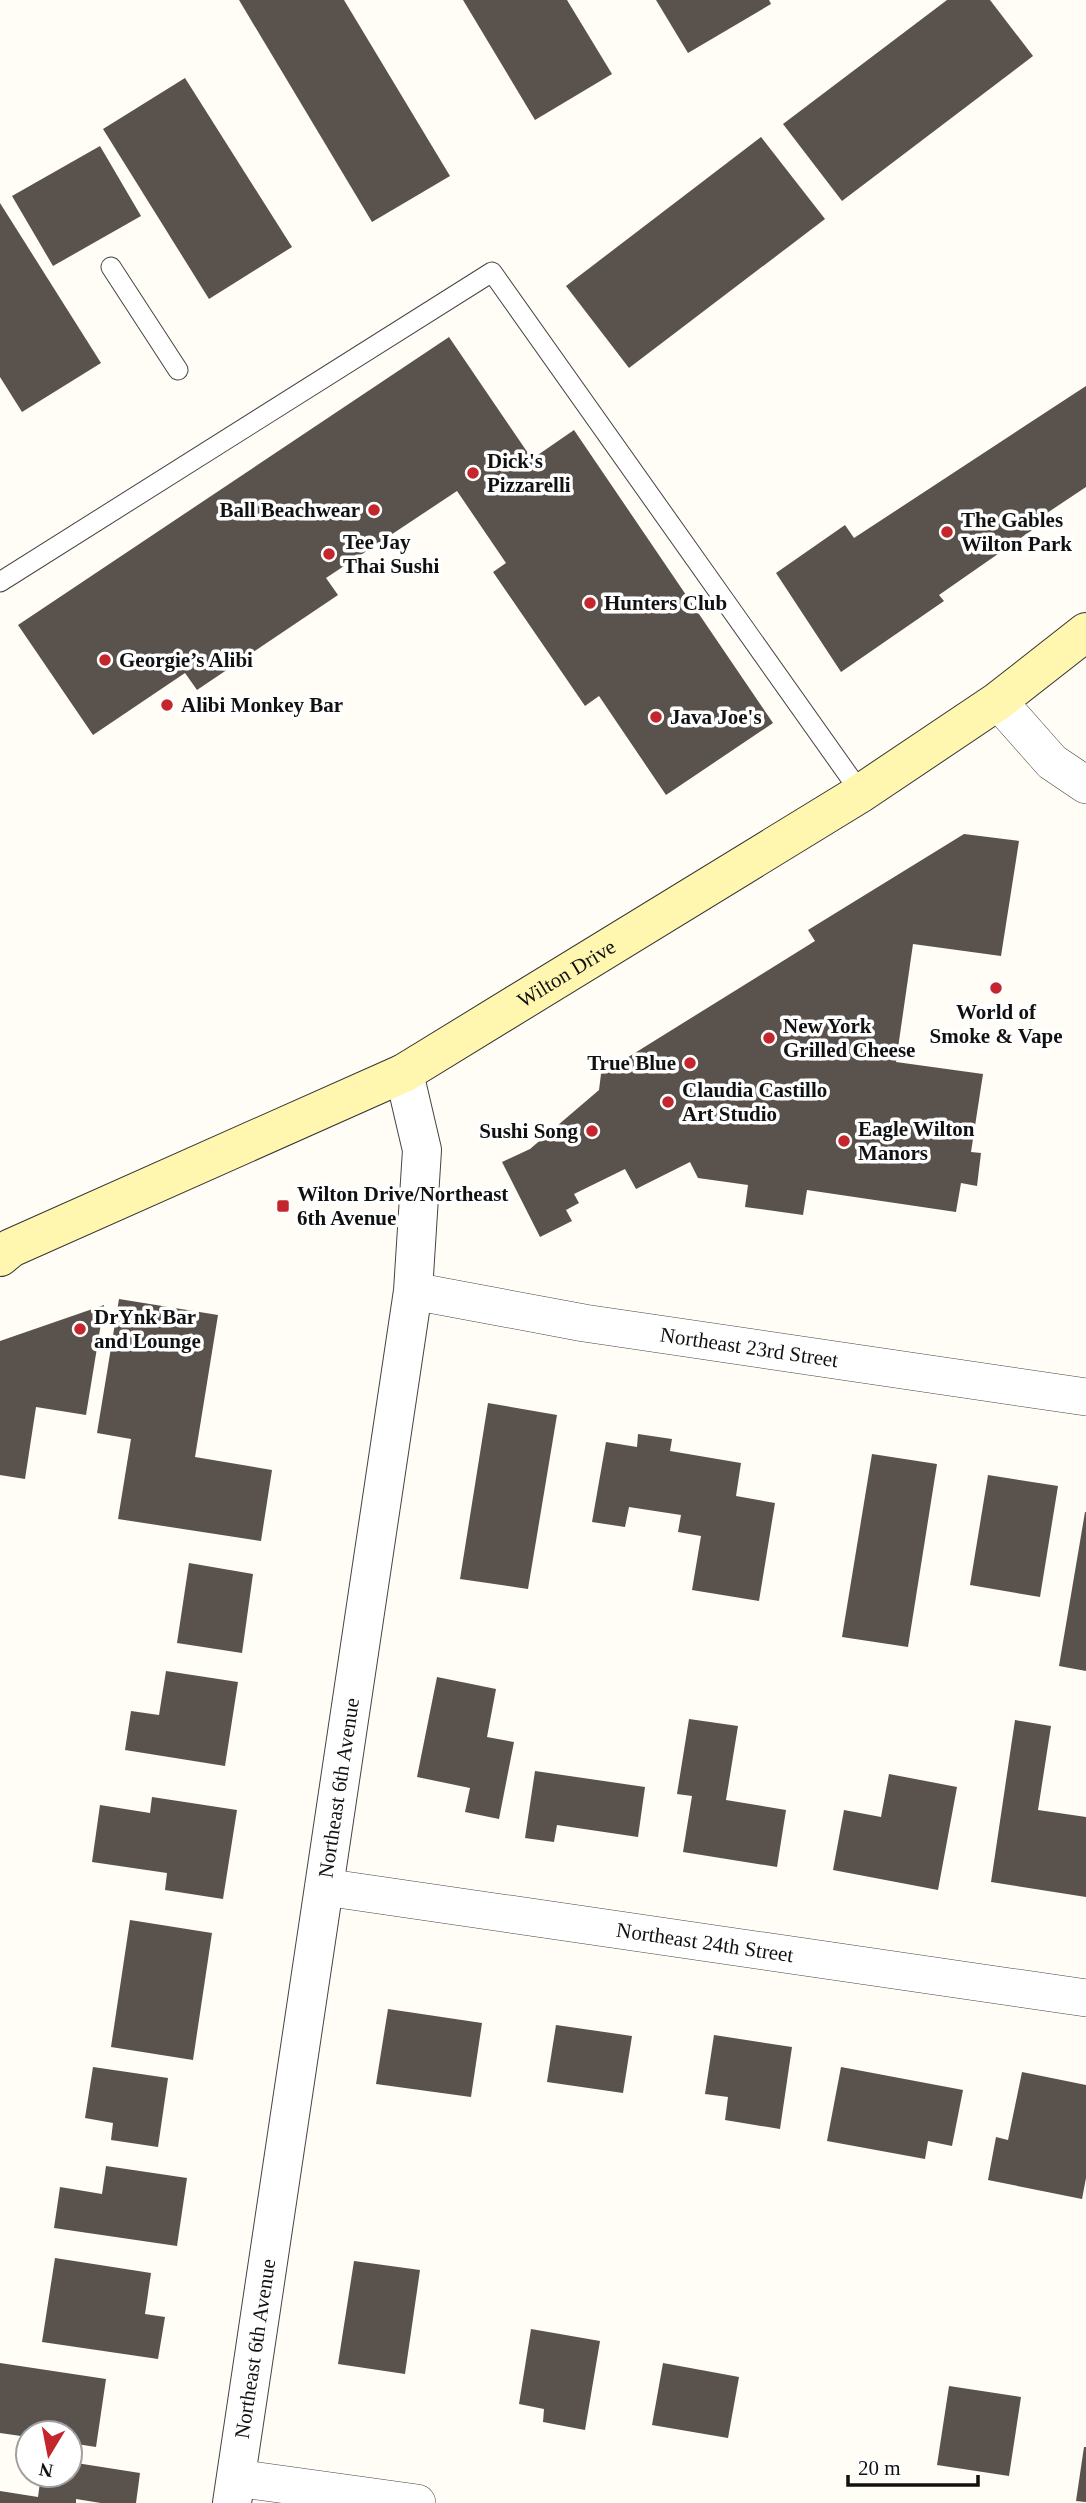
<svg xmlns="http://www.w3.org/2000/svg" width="1086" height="2503" viewBox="0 0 1086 2503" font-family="Georgia,serif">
  <rect width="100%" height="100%" fill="#fffdf5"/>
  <g fill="#5a524d">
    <path d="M239,0H344L450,176L372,222Z"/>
    <path d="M463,0H567L612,74L535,120Z"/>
    <path d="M656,0H769L771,4L688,53Z"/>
    <path d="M947,0H990L1033,56L842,201L783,124Z"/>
    <path d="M185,78L292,247L209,299L103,129Z"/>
    <path d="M761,137L825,219L629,368L566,286Z"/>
    <path d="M100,146L141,216L53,266L12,196Z"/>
    <path d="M0,203L101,363L22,412L0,377Z"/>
    <path d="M449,337L532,459L574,430L773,723L666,795L599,696L585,706L493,572L506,563L457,491L326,578L338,595L197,690L185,673L93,735L18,625Z"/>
    <path d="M1086,386V487L1035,521L1038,526L939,595L944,601L841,672L776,573L845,525L854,538Z"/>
    <path d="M964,834L1019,841L1001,956L913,944L896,1062L983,1074L971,1152L981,1153L977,1186L961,1183L956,1212L807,1190L803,1215L745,1207L748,1185L698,1178L690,1162L636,1189L625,1169L574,1194L579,1203L566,1210L572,1221L540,1237L502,1162L530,1149L599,1090L601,1074L815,941L808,930Z"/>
    <path d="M119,1299L218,1315L195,1457L272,1470L261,1541L118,1519L131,1439L97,1433Z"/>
    <path d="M104,1305L86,1415L36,1407L25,1479L0,1475V1341Z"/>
    <path d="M488,1403L557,1415L528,1589L460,1579Z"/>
    <path d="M638,1434L672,1439L670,1451L741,1463L736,1496L775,1503L759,1601L692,1590L701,1536L678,1532L681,1515L629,1507L625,1527L592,1522L606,1442L637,1447Z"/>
    <path d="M872,1454L937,1464L908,1647L842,1637Z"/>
    <path d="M988,1475L1058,1486L1040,1597L970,1585Z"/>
    <path d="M1085,1512H1086V1671L1059,1666Z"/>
    <path d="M189,1563L253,1574L242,1653L177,1643Z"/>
    <path d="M166,1671L238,1682L225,1766L125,1750L131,1711L159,1715Z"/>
    <path d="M437,1677L496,1689L487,1737L514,1742L499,1819L465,1812L470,1788L417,1777Z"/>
    <path d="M689,1719L738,1726L726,1800L786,1810L777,1867L683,1852L692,1796L677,1794Z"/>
    <path d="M1015,1720L1051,1726L1038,1810L1086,1817V1897L991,1882Z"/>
    <path d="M535,1771L645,1787L638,1837L557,1825L554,1842L525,1838Z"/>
    <path d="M889,1774L957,1787L938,1890L833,1870L844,1810L881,1817Z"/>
    <path d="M152,1797L237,1810L223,1899L165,1890L167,1873L92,1862L100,1805L150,1813Z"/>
    <path d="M130,1920L212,1933L193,2060L111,2047Z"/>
    <path d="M388,2009L482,2023L471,2097L376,2084Z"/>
    <path d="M556,2025L632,2036L623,2093L547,2082Z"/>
    <path d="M714,2035L792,2047L780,2129L725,2120L728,2097L705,2094Z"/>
    <path d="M93,2067L168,2078L158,2147L111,2140L113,2123L85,2118Z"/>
    <path d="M841,2067L963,2090L952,2146L928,2141L925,2159L827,2141Z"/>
    <path d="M1022,2072L1086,2085V2178L1082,2199L988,2180L996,2137L1008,2140Z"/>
    <path d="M106,2166L187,2178L177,2246L54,2228L60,2187L102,2194Z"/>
    <path d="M55,2258L151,2273L145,2314L165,2317L158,2359L42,2342Z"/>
    <path d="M354,2261L420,2270L405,2374L338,2364Z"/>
    <path d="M531,2329L600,2341L585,2430L543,2422L544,2409L519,2404Z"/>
    <path d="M0,2363L106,2379L96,2447L70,2443V2433H28V2437L0,2433Z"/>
    <path d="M663,2363L739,2377L728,2438L652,2425Z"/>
    <path d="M949,2386L1021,2397L1009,2476L937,2465Z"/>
    <path d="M1084,2447H1086V2502L1076,2501Z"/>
    <path d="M70,2462L140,2473L136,2503H101L76,2499V2503H0V2491L38,2497L41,2475H70Z"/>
  </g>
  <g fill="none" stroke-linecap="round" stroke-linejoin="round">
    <defs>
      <g id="service">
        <path d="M111,267L178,370"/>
        <path d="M0,582L492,272L861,793"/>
      </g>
      <g id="minor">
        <path d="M998,701L1052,762L1086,785"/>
        <path id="s1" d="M413,1291L584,1323L1086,1397"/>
        <path id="s2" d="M324,1887L1086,1998"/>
        <path d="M236,2478L417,2503"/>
      </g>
      <g id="tertiary">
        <path id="s3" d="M232,2503L413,1291L422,1150L404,1073"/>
      </g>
      <g id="secondary">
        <path id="s4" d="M0,1257L11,1248L404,1073L861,793L998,701L1086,632"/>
      </g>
    </defs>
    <use href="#service" stroke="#444" stroke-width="21"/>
    <use href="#minor" stroke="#444" stroke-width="38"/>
    <use href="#tertiary" stroke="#444" stroke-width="40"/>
    <use href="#secondary" stroke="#333" stroke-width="40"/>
    <use href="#service" stroke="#fff" stroke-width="19"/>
    <use href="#minor" stroke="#fff" stroke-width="37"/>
    <use href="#tertiary" stroke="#fff" stroke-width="38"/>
    <use href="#secondary" stroke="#fff6b0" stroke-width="38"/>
  </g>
  <g fill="#c4262e" stroke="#fff" stroke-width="2.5">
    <circle cx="473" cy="473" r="7"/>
    <circle cx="374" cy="510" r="7"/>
    <circle cx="947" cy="532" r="7"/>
    <circle cx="329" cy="554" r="7"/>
    <circle cx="590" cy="603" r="7"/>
    <circle cx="105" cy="660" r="7"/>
    <circle cx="167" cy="705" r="7"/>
    <circle cx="656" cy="717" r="7"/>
    <circle cx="996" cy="988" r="7"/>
    <circle cx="769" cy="1038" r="7"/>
    <circle cx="690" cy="1063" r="7"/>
    <circle cx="668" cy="1102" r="7"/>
    <circle cx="592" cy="1131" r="7"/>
    <circle cx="844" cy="1141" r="7"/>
    <rect x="276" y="1199" width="14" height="14" rx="3.5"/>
    <circle cx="80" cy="1329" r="7"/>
  </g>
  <g text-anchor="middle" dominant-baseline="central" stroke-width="7" stroke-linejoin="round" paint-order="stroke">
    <g font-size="21" font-weight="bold" fill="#111" stroke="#fff" text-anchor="start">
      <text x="487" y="461">Dick's<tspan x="487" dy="24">Pizzarelli</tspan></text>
      <text x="360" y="510" text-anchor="end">Ball Beachwear</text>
      <text x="961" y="520">The Gables<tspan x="961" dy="24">Wilton Park</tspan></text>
      <text x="343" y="542">Tee Jay<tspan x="343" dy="24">Thai Sushi</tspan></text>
      <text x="604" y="603">Hunters Club</text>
      <text x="119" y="660">Georgie’s Alibi</text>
      <text x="181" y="705">Alibi Monkey Bar</text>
      <text x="670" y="717">Java Joe's</text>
      <text x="996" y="1012" text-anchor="middle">World of<tspan x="996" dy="24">Smoke &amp; Vape</tspan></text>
      <text x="783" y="1026">New York<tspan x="783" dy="24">Grilled Cheese</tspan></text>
      <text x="676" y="1063" text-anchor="end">True Blue</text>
      <text x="682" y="1090">Claudia Castillo<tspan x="682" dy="24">Art Studio</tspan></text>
      <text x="858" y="1129">Eagle Wilton<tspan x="858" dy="24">Manors</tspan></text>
      <text x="578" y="1131" text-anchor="end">Sushi Song</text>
      <text x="297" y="1194">Wilton Drive/Northeast<tspan x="297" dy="24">6th Avenue</tspan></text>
      <text x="94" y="1317">DrYnk Bar<tspan x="94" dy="24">and Lounge</tspan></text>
    </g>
    <g font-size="21" fill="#111" stroke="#fff">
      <text stroke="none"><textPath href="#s4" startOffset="635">Wilton Drive</textPath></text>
      <text stroke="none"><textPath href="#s1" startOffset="341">Northeast 23rd Street</textPath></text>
      <text stroke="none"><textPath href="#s3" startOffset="723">Northeast 6th Avenue</textPath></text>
      <text stroke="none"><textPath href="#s2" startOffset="385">Northeast 24th Street</textPath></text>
      <text stroke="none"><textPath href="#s3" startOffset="156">Northeast 6th Avenue</textPath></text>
    </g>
  </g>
  <g transform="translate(49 2454) rotate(190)"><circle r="33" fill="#ffffff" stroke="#a0a0a0" stroke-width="2"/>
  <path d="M0-5L12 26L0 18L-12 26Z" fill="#c4262e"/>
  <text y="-10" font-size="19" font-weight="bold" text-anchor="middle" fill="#111111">N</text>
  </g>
  <path d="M848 2475v10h130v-10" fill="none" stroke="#111111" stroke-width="3.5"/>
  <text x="858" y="2475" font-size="21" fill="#111111" stroke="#ffffff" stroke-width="5" paint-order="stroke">20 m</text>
</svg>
